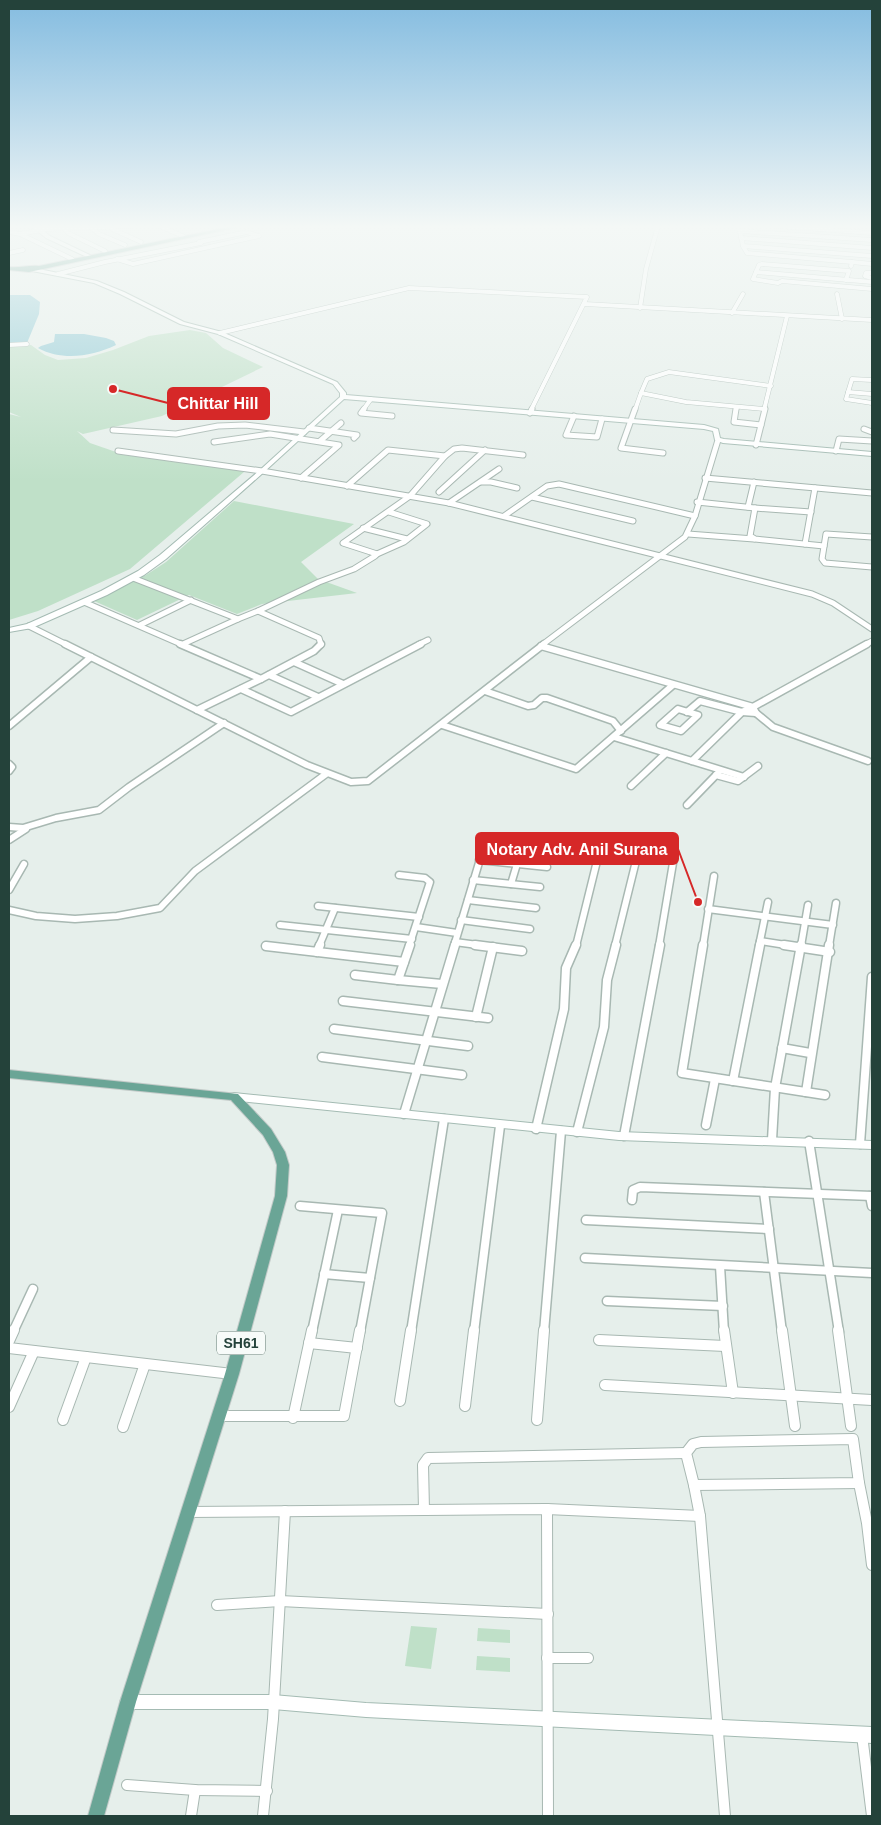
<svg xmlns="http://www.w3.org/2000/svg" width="881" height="1825" viewBox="0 0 881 1825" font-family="Arial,sans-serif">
  <rect width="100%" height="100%" fill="#e6efeb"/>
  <g fill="#bfe0c8">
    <path d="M190,330L206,333L223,348L263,367L162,416L83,434L77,431L90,443L116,452L232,468L244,472L130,569L38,611L9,620V414L21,417L9,412V346L31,345L45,355L58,360L86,358L113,350L149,336Z"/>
    <path d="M234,501L354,524L301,562L318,579L357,593L262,604L237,614L189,595L137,620L94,601L146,575L166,562Z"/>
    <path d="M411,1626L437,1628L431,1669L405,1666Z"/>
    <path d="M478,1628L510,1630V1643L477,1641Z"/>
    <path d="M477,1656L510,1658V1672L476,1670Z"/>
  </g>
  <g fill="#8ec9d4">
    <path d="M9,295H30L40,302L39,314L27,343L9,344Z"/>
    <path d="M55,334H84L106,338L114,341L116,345C91,357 62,361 38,348L41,346L54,342Z"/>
  </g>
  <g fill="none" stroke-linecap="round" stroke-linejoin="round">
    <defs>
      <g id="street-far4">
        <path d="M159,226L183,236"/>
        <path d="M777,226L872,233"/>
        <path d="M92,228L99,234L125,245"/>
        <path d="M65,229L68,233L105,251"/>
        <path d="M112,229L141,242"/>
        <path d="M9,232L20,234"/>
        <path d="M741,238L872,248"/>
        <path d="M743,246L872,256"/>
        <path d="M9,253L23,250"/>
        <path d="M72,259L20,234L47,229L133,226"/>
        <path d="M117,259L133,264L259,236L247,232L199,242"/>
        <path d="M852,262L747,253L743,246L740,231L872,240"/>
        <path d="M851,266L852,262L872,264"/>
        <path d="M756,272L759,265L762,264L849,271L846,280"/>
        <path d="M872,273H866L865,276L872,278"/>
        <path d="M58,274L105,262L201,243"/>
        <path d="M872,282L756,272L753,279L778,283L782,281L872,289"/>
        <path d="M837,294L842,319"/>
        <path d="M585,304L872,320"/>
        <path d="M640,308L646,269L658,226"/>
        <path d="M732,313L743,294"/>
        <path d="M220,333L409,288L587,297L531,410"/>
        <path d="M9,345L27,344"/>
        <path d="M872,380L852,379L846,399L872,403"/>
        <path d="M848,392L872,394"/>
        <path d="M641,393L647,379L669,372L771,386"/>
        <path d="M363,410L371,399"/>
        <path d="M635,410L641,393L686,402L765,409"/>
        <path d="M736,410L737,407"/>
        <path d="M764,410L787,316"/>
      </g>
      <g id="street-far3">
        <path d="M364,409L361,413L392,416"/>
        <path d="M635,409L621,448L663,453"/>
        <path d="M736,409L734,422L761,425"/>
        <path d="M530,413L532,409"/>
        <path d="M574,416L566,435L597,437L602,419"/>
        <path d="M309,428L357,435L354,438"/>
        <path d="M864,429L872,432"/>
        <path d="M113,430L176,434L218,426L245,425L304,432"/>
        <path d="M320,441L341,423"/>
        <path d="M214,442L270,434L339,445L301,478"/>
        <path d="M756,445L765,409"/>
        <path d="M118,451L262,471L449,503L812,594L833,603L872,629"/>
        <path d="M836,451L839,439L872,441"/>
        <path d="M445,456L454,449L462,448L523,455"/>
        <path d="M705,478L872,493"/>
        <path d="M481,482H491L517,488"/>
        <path d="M439,492L485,450"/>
        <path d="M532,497L633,521"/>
        <path d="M697,502L755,508L750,536L755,539L824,546"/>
        <path d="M449,503L499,469"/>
        <path d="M748,507L754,482"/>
        <path d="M755,508L811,512"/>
        <path d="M504,516L547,486L559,484L695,516"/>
        <path d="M363,528L407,539"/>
        <path d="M688,534L754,539"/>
        <path d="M872,537L826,534L822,559L825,563L872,567"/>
        <path d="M805,544L815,488"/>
        <path d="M377,554L404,542L427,524L389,512"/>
        <path d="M133,578L238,619L258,611L319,638L321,645"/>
        <path d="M84,602L183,645"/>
        <path d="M258,611L319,582L354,569L375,556L377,554L343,543L410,496L445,456L388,450L347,486"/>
        <path d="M140,625L191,600"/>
        <path d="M29,626L67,645"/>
        <path d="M183,644L238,619"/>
        <path d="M418,645L428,640"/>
        <path d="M542,645L685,537L695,516L718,440"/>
        <path d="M865,645L872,641"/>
      </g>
      <g id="street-far2">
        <path d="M65,644L307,765L351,782L368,781L544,644"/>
        <path d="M180,644L261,679L197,710"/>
        <path d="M541,646L753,707L867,644"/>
        <path d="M294,662L343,684"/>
        <path d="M269,675L318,697"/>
        <path d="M261,679L314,651L321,644"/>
        <path d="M241,689L291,712L421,644"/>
        <path d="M485,691L528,706L534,705L542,698H547L613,721L621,731"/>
        <path d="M753,707L756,713L742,712Z"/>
        <path d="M678,709L698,715L681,731L660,725Z"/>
        <path d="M687,712L700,701L742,712"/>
        <path d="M756,713L773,727L868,761"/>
        <path d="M442,725L576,769L673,685"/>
        <path d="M9,726L91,657"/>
        <path d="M614,737L744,777"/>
        <path d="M692,761L742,712"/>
        <path d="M9,764L12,767L9,771"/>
        <path d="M716,775L738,781L758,766"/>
        <path d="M631,786L666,753"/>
        <path d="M687,805L718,773"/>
        <path d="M9,827L23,828L56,818L99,810L129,787L224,723"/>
        <path d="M9,840L26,829"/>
        <path d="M482,850L548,857"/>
        <path d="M479,860L547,867"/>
        <path d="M399,875L425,878L430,882L409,946"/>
        <path d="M473,880L540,887"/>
        <path d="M511,884L517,864"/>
        <path d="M9,890L24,864"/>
        <path d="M468,900L536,908"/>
        <path d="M318,906L419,917"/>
        <path d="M708,909L833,925"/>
        <path d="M9,910L36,916L75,919L117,916L160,908L195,871L326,774"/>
        <path d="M461,920L530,929"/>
        <path d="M280,925L412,939"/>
        <path d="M416,927L457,933"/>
        <path d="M760,941L792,946"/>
        <path d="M455,942L485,946"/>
        <path d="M319,946L335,908"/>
        <path d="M454,946L484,846"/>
        <path d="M576,946L599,853"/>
        <path d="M615,946L638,853"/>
        <path d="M659,946L673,863"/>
        <path d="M703,946L714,876"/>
        <path d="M759,946L768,902"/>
        <path d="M801,946L808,905"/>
        <path d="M829,946L836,903"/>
      </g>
      <g id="street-far1">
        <path d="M410,945L398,980L442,984"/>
        <path d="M475,945L522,951"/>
        <path d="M703,945L682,1073L825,1095"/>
        <path d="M784,945L830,952"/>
        <path d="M266,946L404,962"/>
        <path d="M317,952L320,945"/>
        <path d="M355,975L398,980"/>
        <path d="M343,1001L488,1018"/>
        <path d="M476,1017L493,947"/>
        <path d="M334,1029L468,1046"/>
        <path d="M782,1048L810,1053"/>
        <path d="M322,1057L462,1075"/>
        <path d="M733,1081L760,945"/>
        <path d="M806,1092L829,945"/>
        <path d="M404,1114L455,945"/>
        <path d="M706,1125L715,1079"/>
        <path d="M536,1129L564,1009L566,968L576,945"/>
        <path d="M577,1132L604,1027L607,980L616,945"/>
        <path d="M624,1136L660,945"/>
        <path d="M772,1140L775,1088L801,945"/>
        <path d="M809,1141L839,1332"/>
        <path d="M860,1144L872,977"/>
        <path d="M764,1192L782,1332"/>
        <path d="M870,1196L872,1206"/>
        <path d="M632,1200L633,1190L640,1187L872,1196"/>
        <path d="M300,1206L382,1213L360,1332"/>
        <path d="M586,1220L769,1229"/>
        <path d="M585,1258L872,1273"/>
        <path d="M720,1266L724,1332"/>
        <path d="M324,1274L370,1278"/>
        <path d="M607,1301L723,1306"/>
        <path d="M13,1332L33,1289"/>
        <path d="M312,1332L338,1210"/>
        <path d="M411,1332L444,1119"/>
        <path d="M474,1332L500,1126"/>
        <path d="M544,1332L561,1131"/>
      </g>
      <g id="street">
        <path d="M724,1330L733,1393"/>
        <path d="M782,1330L795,1426"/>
        <path d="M838,1330L851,1426"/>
        <path d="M599,1340L725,1346"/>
        <path d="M9,1341L14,1330"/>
        <path d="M309,1343L357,1348"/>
        <path d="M9,1348L232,1374"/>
        <path d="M605,1385L872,1400"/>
        <path d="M400,1401L411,1330"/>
        <path d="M465,1406L474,1330"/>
        <path d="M9,1407L34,1351"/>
        <path d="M218,1416H344L360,1330"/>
        <path d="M293,1418L312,1330"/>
        <path d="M63,1420L86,1357"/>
        <path d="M537,1420L544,1330"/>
        <path d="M123,1427L145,1364"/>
        <path d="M853,1439L859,1483L694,1485L686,1453L693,1444L701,1442Z"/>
        <path d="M859,1483L867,1523L872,1565"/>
        <path d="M694,1485L700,1516L725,1816"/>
        <path d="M547,1509L548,1816"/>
        <path d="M424,1510L423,1465L428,1458L686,1453"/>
        <path d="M188,1512L547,1509L700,1516"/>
        <path d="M217,1605L280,1601L548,1614"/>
        <path d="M547,1658H588"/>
        <path d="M862,1735L872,1816"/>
        <path d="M127,1785L195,1790L267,1791"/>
        <path d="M191,1816L195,1790"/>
        <path d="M263,1816L273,1719L285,1511"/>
      </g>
      <g id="secondary">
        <path d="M31,226H37L50,236L94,257L89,258L46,238Z"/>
        <path d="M34,268L97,281L124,292L184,322L222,332L337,382L346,393V395L704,425L718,429L720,438L724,439L872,452V456L723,443L715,440L713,431L704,429L344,399L264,472L166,559L144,575L107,595L32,628L9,632V628L27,624L101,591L138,571L160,555L260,470L340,397V393L333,384L218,334L180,324L120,294L94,283L32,271V269Z"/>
        <path d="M234,1093L619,1132L872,1141V1149L619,1140L230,1100L228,1097L230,1094Z"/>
        <path d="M128,1695H273L366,1703L872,1727V1743L366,1717L273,1709H128L122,1707L120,1702L122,1697Z"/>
      </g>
      <g id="primary">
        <path d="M233,226H244L29,272L9,270V267C20,268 29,265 39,266Z"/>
        <path d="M9,1070L238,1094L271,1129L285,1152L289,1165L287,1196L239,1374L136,1702L104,1816H88L120,1702L225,1374L275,1196L277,1165L273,1152L263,1135L231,1100L9,1078Z"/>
      </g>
    </defs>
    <use href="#street-far4" stroke="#a8b8b2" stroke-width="5"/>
    <use href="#street-far3" stroke="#a8b8b2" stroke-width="7"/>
    <use href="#street-far2" stroke="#a8b8b2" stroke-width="9"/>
    <use href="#street-far1" stroke="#a8b8b2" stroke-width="11"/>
    <use href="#street" stroke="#a8b8b2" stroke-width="12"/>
    <use href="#secondary" stroke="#a4bbb3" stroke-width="2"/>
    <use href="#primary" stroke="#c2cac8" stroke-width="2"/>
    <use href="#street-far4" stroke="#fff" stroke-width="4"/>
    <use href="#street-far3" stroke="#fff" stroke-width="5"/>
    <use href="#street-far2" stroke="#fff" stroke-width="6"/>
    <use href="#street-far1" stroke="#fff" stroke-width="8"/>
    <use href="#street" stroke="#fff" stroke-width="10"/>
    <use href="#secondary" fill="#fff" fill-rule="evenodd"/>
    <use href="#primary" fill="#6aa596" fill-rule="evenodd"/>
  </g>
  <linearGradient id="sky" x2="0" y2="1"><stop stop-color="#84bce0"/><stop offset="0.47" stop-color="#f4f8f6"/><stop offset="1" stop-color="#f4f8f6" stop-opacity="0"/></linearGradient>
  <rect width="881" height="482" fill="url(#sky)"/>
  <g text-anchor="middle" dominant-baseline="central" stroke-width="4" stroke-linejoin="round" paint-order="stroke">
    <rect fill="#f7fbf9" stroke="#637a73" stroke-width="1" x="217" y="1331.5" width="48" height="23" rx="4"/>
    <g font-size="14" font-weight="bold" fill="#24423a">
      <text x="241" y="1343">SH61</text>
    </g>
  </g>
  <path fill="none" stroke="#d62828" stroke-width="2" d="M113 389L168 403M698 902L678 849"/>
  <g fill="#d62828" stroke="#f7fbf9" stroke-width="2">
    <circle cx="113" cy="389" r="5"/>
    <circle cx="698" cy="902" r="5"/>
  </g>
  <g fill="#d62828" stroke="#d62828" stroke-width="2">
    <rect x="168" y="388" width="101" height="31" rx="5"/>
    <rect x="476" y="833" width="202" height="31" rx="5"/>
  </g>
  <g font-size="16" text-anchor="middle" font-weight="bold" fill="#fff">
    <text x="218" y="409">Chittar Hill</text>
    <text x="577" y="855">Notary Adv. Anil Surana</text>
  </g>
  <rect width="881" height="1825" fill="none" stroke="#24423a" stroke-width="20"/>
</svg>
